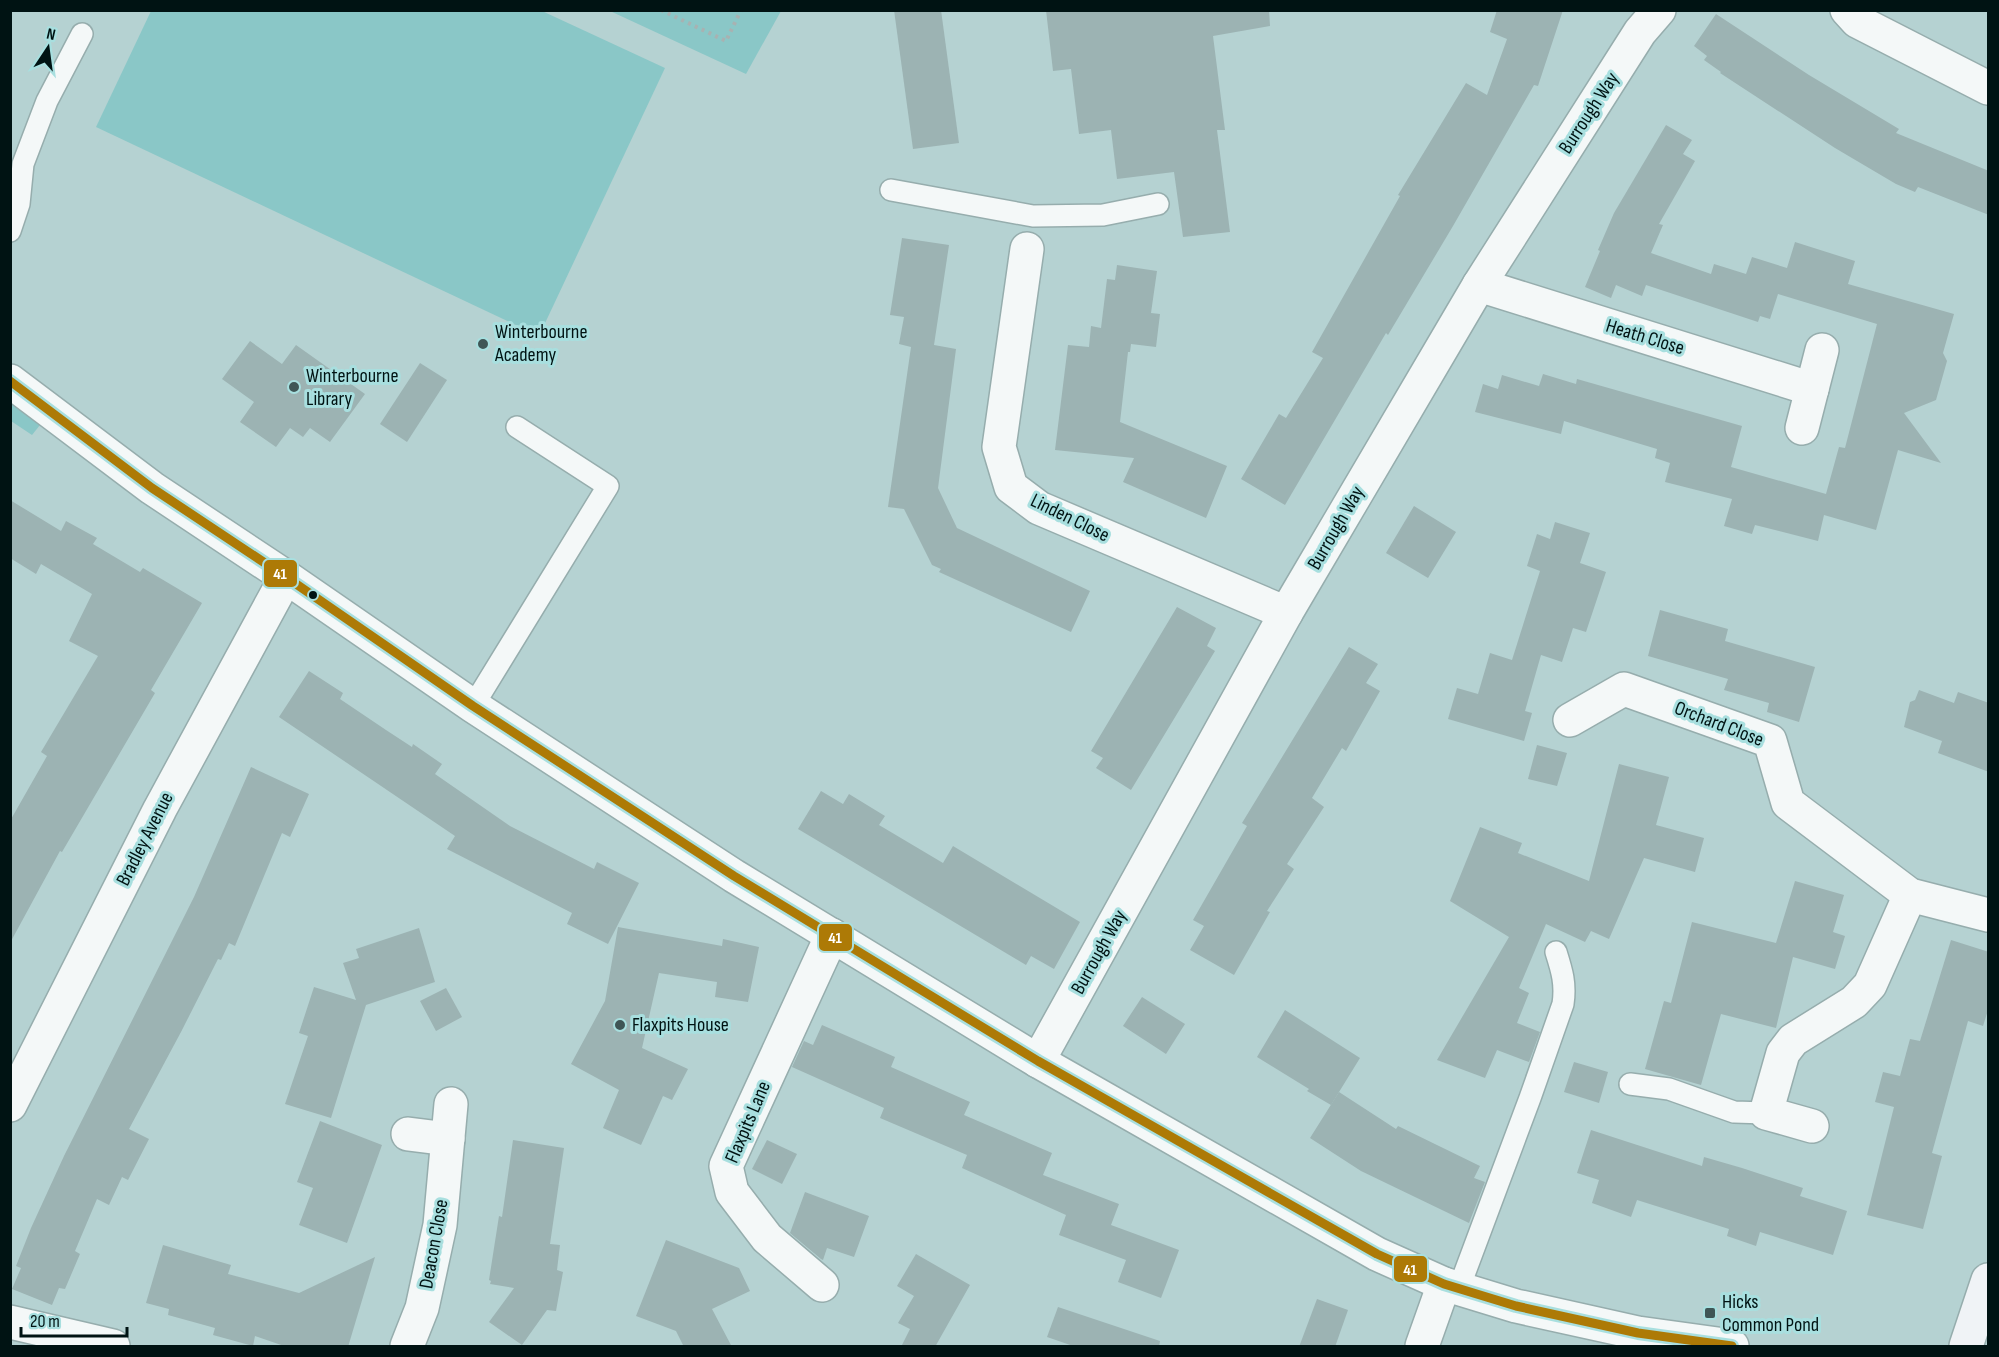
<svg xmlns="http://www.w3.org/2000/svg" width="1999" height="1357" viewBox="0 0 1999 1357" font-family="'Sofia Sans Condensed',sans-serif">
  <rect width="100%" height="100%" fill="#b5d2d2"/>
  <g fill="#8ac7c7">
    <path d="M151,11H542L665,68L539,336L96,127Z"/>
    <path d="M610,11H781L746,74Z"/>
    <path d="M10,401L40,425L32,435L11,421Z"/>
  </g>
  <g fill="#9cb3b3">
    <path d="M894,10H941L959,143L913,149Z"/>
    <path d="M1046,10H1269L1270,26L1213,36L1225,130H1217L1230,232L1183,237L1174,172L1117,179L1111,130L1079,134L1071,69L1053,71Z"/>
    <path d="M1497,10H1563L1538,86L1534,85L1453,226L1388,335L1386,333L1285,505L1241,479L1279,414L1286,418L1323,358L1312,352L1400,196L1398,195L1466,83L1487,95L1507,39L1490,32Z"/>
    <path d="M1716,14L1809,75L1899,129L1896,133L1989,171V215L1918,187L1915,192L1896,184L1835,148L1720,73L1721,72L1704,60L1707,56L1694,46Z"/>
    <path d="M1666,125L1692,140L1683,154L1695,161L1659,224L1663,225L1651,253L1711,274L1714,264L1746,274L1752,257L1787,268L1795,242L1855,261L1848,284L1954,314L1943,353L1947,361L1936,400L1904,413L1941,463L1898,450L1876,530L1824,515L1818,541L1755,525L1752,534L1724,526L1732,499L1665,482L1670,463L1655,458L1657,449L1564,421L1561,434L1475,412L1483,384L1498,389L1502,375L1539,386L1543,374L1576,384L1577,379L1742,426L1731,467L1826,494L1839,447L1845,448L1877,324L1778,294L1770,319L1760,316L1758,322L1646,285L1642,296L1616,285L1611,298L1585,287L1600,251L1598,250L1614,213Z"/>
    <path d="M902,238L949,245L934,345L956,349L938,488L957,528L1090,591L1071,632L939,572L941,569L932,565L904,509L888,507L911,347L899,344L904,317L890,315Z"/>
    <path d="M1117,265L1157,271L1151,313L1160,314L1156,347L1131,344L1130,352H1128L1120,422L1227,466L1206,518L1123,482L1134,458L1055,450L1068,345L1089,347L1091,326L1101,328L1107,279L1115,280Z"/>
    <path d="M250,341L282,364L296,345L365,394L330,442L310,428L303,437L290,428L276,447L240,422L254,402L222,379Z"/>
    <path d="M420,363L447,380L407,442L380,424Z"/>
    <path d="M10,500L61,531L66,521L97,538L93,544L140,572L143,568L202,603L151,690L155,693L62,852L60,851L10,943V821L47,756L41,752L98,656L69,641L92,594L41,564L36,574L10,558Z"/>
    <path d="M1414,506L1456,532L1428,578L1386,553Z"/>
    <path d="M1555,522L1590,533L1580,563L1606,572L1586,632L1573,628L1562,662L1541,655L1525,711L1532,713L1524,741L1448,719L1457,688L1478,694L1490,653L1512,660L1540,571L1527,566L1537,534L1550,539Z"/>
    <path d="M1177,607L1216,628L1207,646L1215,651L1131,790L1096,768L1103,758L1091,751Z"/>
    <path d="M1660,610L1728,629L1725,641L1815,667L1799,722L1767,712L1769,703L1724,690L1728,679L1648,656Z"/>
    <path d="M1349,647L1378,664L1366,683L1380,691L1346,751L1342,748L1312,798L1324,807L1287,864L1294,869L1267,911L1270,912L1234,975L1190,950L1204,926L1193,920L1247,826L1242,823Z"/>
    <path d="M309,671L343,693L340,699L386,730L412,747L413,744L442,764L435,774L510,826L594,869L597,862L639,883L608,944L567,924L572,913L447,849L455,836L279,717Z"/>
    <path d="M1919,690L1954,703L1958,692L1989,703V772L1938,753L1942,741L1904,727L1910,702L1915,700Z"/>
    <path d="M1537,745L1567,753L1557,786L1528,779Z"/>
    <path d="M1619,764L1669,777L1656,825L1704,838L1695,872L1644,858L1609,939L1591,931L1585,942L1546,924L1519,988L1529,993L1517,1023L1540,1032L1529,1062L1497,1050L1485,1078L1437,1060L1509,937L1450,901L1480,827L1522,843L1518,853L1589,881Z"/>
    <path d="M251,767L309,794L290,837L282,833L235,946L229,943L221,960L218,959L181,1032L129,1129L149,1139L128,1180L122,1177L109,1205L97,1199L75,1251L80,1254L65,1289L59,1288L52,1305L12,1289L21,1268L16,1266L31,1228L64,1156L194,897Z"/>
    <path d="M821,791L843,804L849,794L885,816L879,825L943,863L953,846L1080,922L1054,969L1031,956L1026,965L798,829Z"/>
    <path d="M1795,881L1844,895L1833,932L1845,936L1835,969L1793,957L1776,1028L1721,1014L1701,1085L1645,1069L1664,1001L1671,1003L1692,922L1776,943Z"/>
    <path d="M618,927L722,946L723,939L759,947L748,1002L715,997L717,982L659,973L642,1048L688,1069L672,1100L663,1096L641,1145L603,1128L619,1090L571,1064L605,1001Z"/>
    <path d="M419,928L435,982L366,1005L331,1118L285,1104L308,1036L299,1033L314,987L356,1000L343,963L359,958L356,949Z"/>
    <path d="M1951,940L1989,952V1007L1983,1026L1968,1021L1932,1153L1942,1156L1923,1229L1867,1215L1894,1107L1875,1102L1883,1072L1900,1076L1910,1039L1920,1041Z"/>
    <path d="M446,988L462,1017L436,1031L420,1001Z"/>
    <path d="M1142,997L1185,1024L1166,1054L1123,1026Z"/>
    <path d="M1285,1010L1360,1058L1331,1105L1307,1091L1309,1089L1257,1057Z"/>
    <path d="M822,1025L895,1057L891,1067L970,1102L964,1115L1052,1153L1043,1175L1119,1204L1111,1225L1179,1250L1161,1298L1118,1282L1126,1260L1059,1235L1066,1215L962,1168L967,1155L880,1118L884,1108L792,1067L804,1041L813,1045Z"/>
    <path d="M1574,1062L1608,1072L1599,1103L1564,1092Z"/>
    <path d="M1339,1092L1396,1129L1398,1126L1480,1166L1474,1178L1485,1182L1469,1223L1361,1171L1310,1138Z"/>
    <path d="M320,1121L382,1145L347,1243L299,1225L313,1188L297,1182Z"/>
    <path d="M1591,1130L1702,1166L1704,1157L1742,1168L1803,1188L1800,1196L1847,1211L1833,1255L1760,1232L1756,1246L1727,1236L1729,1229L1637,1200L1631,1217L1592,1203L1599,1180L1577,1173Z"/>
    <path d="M513,1140L564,1148L550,1244L560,1245L557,1270L563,1272L556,1311L547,1310L522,1345L489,1322L514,1288L490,1284L491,1281L489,1280L499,1216L502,1217Z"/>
    <path d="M767,1140L797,1154L782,1184L752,1169Z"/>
    <path d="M805,1192L869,1216L854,1257L827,1248L823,1260L821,1259L790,1233Z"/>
    <path d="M666,1240L739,1268L750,1291L712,1309L732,1347H684L676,1331L636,1316Z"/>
    <path d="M163,1245L231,1265L228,1274L299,1293L375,1257L348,1347H287L255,1336L253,1346L213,1335L215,1328L168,1315L169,1309L146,1303Z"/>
    <path d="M916,1254L970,1285L935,1347H901L910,1329L898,1323L914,1296L897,1286Z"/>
    <path d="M1317,1299L1348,1310L1335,1347H1299Z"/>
    <path d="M1058,1307L1160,1341L1159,1347H1076L1047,1337Z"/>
  </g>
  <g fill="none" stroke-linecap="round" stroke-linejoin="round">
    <defs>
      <g id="lane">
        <path d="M891,190L1033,216L1103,215L1158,204"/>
        <path d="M10,231L19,204L23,164L47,101L82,34"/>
        <path d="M473,706L608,486L517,427"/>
        <path d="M1630,1084L1669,1089L1734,1112L1766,1113"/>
        <path d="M1459,1288L1530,1098L1563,1004C1566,984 1562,971 1556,952"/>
      </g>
      <g id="street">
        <path d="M1847,10L1857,21L1988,88"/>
        <path d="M1027,249L999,447L1011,487L1039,508L1286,613"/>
        <path d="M1479,285L1812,389"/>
        <path d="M10,381L152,488L286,577L473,706L734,876L1038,1061L1377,1254L1444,1284L1516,1306L1638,1333L1732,1346"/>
        <path d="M1802,428L1822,350"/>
        <path d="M1570,720L1624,689L1770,741L1788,803L1910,895L1988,915"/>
        <path d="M1038,1061L1286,613L1479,285L1640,32L1659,10"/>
        <path d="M10,1105L160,809L286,577"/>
        <path d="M1812,1126L1766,1113L1783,1053L1793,1040L1854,1002L1870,985L1910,895"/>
        <path d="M408,1134L448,1139"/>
        <path d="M822,1285L767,1238L732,1192L726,1166L832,935"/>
        <path d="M10,1322L113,1346"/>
        <path d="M407,1346L422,1308L440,1225L451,1104"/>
        <path d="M1422,1346L1444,1284"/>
      </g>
      <path id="secondary" d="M1966,1346L1988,1280"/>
    </defs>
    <use href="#lane" stroke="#96adad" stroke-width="24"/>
    <use href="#street" stroke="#96adad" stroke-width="36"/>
    <use href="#secondary" stroke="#96adad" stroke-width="36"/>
    <path stroke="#a8b2b2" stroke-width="4" stroke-dasharray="3 4.5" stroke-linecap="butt" d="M661,10L726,41L741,10"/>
    <use href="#lane" stroke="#f4f8f8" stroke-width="21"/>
    <use href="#street" stroke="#f4f8f8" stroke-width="33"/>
    <use href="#secondary" stroke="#f0f3f6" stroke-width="33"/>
    <defs>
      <path id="bus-1" d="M10,381L152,488L286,577L473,706L734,876L1038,1061L1377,1254L1444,1284L1516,1306L1638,1333L1732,1346"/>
    </defs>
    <use href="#bus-1" stroke="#a8dfdf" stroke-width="14"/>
    <use href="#bus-1" stroke="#ad7a06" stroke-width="9"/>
  </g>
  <g fill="#3f5656" stroke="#a8dfdf" stroke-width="2">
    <circle cx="483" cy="344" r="6"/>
    <circle cx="294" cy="387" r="6"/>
    <circle cx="620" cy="1025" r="6"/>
    <rect x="1704" y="1307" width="12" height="12" rx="3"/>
  </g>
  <circle fill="#001313" stroke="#a8dfdf" stroke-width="2" cx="313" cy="595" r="5"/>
  <g text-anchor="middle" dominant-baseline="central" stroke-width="6" stroke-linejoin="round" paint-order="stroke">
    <g font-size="20" fill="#001313" stroke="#a8dfdf">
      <text transform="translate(1589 113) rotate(-57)">Burrough Way</text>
      <text transform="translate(1645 337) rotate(17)">Heath Close</text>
      <text transform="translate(1070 518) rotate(26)">Linden Close</text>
      <text transform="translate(1336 528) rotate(-60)">Burrough Way</text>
      <text transform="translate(1719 724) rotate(21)">Orchard Close</text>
      <text transform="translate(145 839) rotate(-63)">Bradley Avenue</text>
      <text transform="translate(1099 952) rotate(-61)">Burrough Way</text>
      <text transform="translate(748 1122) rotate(-67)">Flaxpits Lane</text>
      <text transform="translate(434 1244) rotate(-80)">Deacon Close</text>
    </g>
    <g font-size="20" fill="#001313" stroke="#a8dfdf" text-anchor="start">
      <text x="495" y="332">Winterbourne<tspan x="495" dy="23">Academy</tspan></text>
      <text x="306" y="376">Winterbourne<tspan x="306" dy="23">Library</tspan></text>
      <text x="632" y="1025">Flaxpits House</text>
      <text x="1722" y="1302">Hicks<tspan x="1722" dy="23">Common Pond</tspan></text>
    </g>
  </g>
  <g stroke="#a8dfdf" stroke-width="2">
    <rect x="263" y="559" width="35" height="29" rx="6" fill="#ad7a06"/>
    <rect x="818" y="923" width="35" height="29" rx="6" fill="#ad7a06"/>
    <rect x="1393" y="1255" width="35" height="28" rx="6" fill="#ad7a06"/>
  </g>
  <g font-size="16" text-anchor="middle" font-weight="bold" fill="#fff">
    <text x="280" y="579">41</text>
    <text x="835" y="943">41</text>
    <text x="1410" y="1275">41</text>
  </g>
  <rect width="1999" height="1357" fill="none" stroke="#001313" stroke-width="24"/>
  <g transform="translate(48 48) rotate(13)" stroke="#a8dfdf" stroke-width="4.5" paint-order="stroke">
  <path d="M0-4.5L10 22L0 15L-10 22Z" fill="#001313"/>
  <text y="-9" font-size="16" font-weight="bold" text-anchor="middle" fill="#001313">N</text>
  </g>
  <path d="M21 1327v9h106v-9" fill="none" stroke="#001313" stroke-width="3"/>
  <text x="30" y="1327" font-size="18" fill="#001313" stroke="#a8dfdf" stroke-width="4.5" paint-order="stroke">20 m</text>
</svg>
